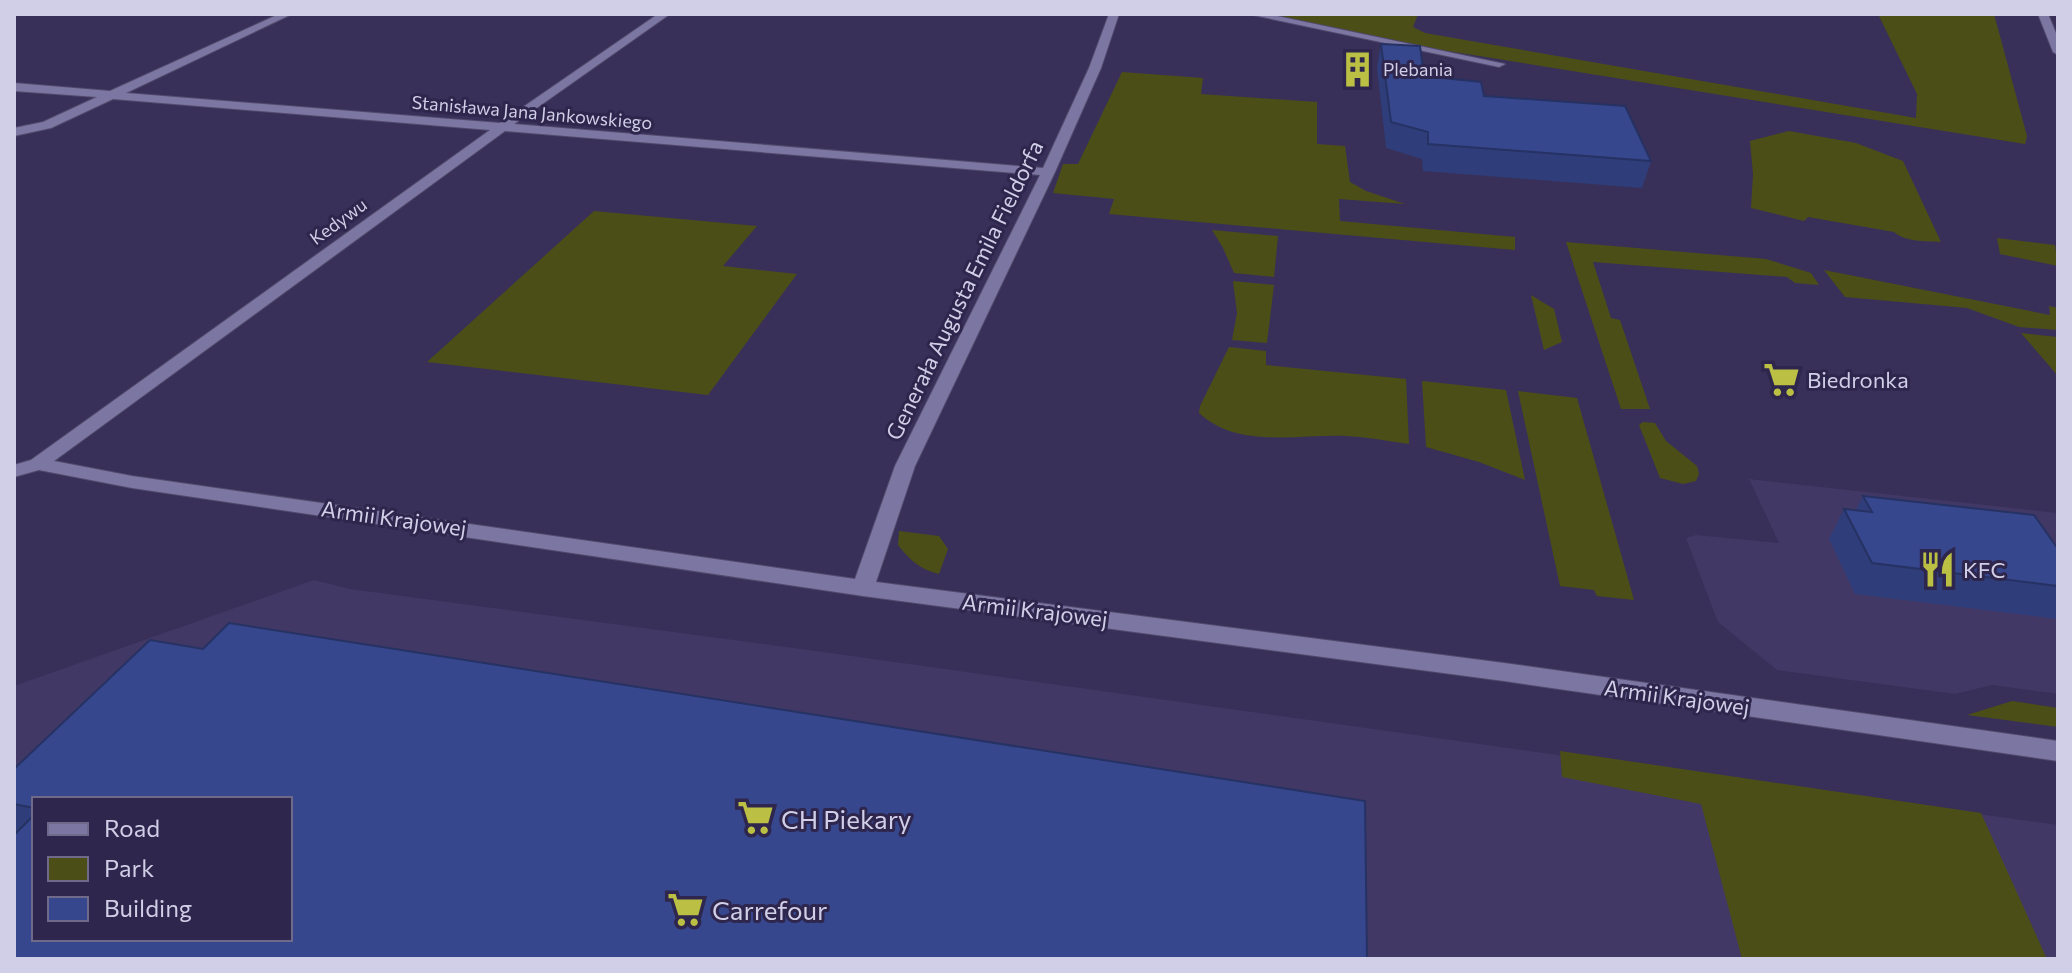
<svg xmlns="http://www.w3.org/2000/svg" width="2072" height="973" viewBox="0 0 2072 973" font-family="Commissioner,sans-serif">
  <rect width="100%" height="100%" fill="#383058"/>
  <g fill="#413866" fill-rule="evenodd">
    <path d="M1749,479L2058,513V694L1992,685L1955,694L1777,670L1718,622L1686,538L1696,535L1779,543Z"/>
    <path d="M314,580L350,589L809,650L2058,825V959H14V686ZM34,799H290V939H34Z"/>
  </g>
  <g fill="#4c4e18">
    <path d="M1270,14H1418L1413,27L1425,33L1916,118L1917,94L1878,14H1994L2027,136L2025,144L1442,50Z"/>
    <path d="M1122,72L1203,78L1201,94L1317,102V144L1345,146L1350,182L1366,191L1405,204L1339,199L1340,221L1515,237V250L1109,214L1114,199L1053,193L1063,164H1078Z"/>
    <path d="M1789,131L1856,143L1903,161L1941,242C1926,241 1905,242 1894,232L1808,217L1804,221L1751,208L1753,174L1750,141Z"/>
    <path d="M594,211L757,226L723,266L797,274L708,395L427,362Z"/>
    <path d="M1212,230L1278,236L1274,277L1234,273L1223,248Z"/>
    <path d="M1997,238L2055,245L2058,266L2000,254Z"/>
    <path d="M1566,242L1766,259L1811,273L1819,285L1795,283L1787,277L1593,262L1611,318L1620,320L1650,409H1621Z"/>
    <path d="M1824,270L2050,315L2049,306L2058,308V330L2019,327L1967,308L1845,297Z"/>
    <path d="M1233,281L1274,285L1267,343L1232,340L1237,313Z"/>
    <path d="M1531,295L1554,309L1562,342L1544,350Z"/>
    <path d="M2021,333L2058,337V376Z"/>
    <path d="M1229,347L1266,351V365L1406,379L1409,444C1388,441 1367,437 1346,436C1299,434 1237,449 1199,413L1200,406Z"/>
    <path d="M1422,381L1506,390L1525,480L1479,462L1426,447Z"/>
    <path d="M1518,391L1577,398L1634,600L1597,596L1594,590L1560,586Z"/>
    <path d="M1643,422L1655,423L1666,441L1697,466L1699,474L1696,481L1683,484L1660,478L1639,425Z"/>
    <path d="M899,531L939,536L948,549L939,574C919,569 910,560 898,545Z"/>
    <path d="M2012,701L2058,708V727L1967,715Z"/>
    <path d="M1560,751L1981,813L2047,959H1742L1701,804L1562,777Z"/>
  </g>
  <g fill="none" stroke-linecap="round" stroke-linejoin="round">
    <defs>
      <g id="minor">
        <path d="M279,14H292L126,93L500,123L658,14H670L514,124L1043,168L1089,68L1109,14H1119L1101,68L1055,172L915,466L876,582L1504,663L2058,741V761L1504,681L863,596L132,488L39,470L14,477V465L31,460L490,130L113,99L51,128L14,136V128L43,122L97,97L14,91V83L110,91ZM505,131L1040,175L895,466L855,579L132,476L54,461Z"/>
        <path d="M1248,14H1268L1505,64L1499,67Z"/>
        <path d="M2038,14H2048L2058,38V55L2053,52Z"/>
      </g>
    </defs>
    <use href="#minor" stroke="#524a6c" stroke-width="2"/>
    <use href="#minor" fill="#7c76a2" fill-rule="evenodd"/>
  </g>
  <g fill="#2f3d7a" fill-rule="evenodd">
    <path d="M1381,44L1424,76L1484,96L1651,161L1642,188L1423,171L1422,159L1386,148L1377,68Z"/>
    <path d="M1863,496L2058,549V619L1855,594L1829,539L1844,509L1856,510Z"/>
    <path d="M14,769L1367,959H14ZM34,799L290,939H34Z"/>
  </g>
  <g fill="#37478e" stroke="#263263" stroke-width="2">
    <path d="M1381,44L1420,46L1424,76L1481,82L1484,96L1625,106L1651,161L1428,144V132L1391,122Z"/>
    <path d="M1863,496L2034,515L2058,549V586L1872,563L1844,509L1872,512Z"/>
    <path d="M229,623L1365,801L1367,959H14V835L34,815V939H290V799H34V808L14,804V769L150,640L203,649Z"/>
  </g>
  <defs>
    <symbol id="building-bare" viewBox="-9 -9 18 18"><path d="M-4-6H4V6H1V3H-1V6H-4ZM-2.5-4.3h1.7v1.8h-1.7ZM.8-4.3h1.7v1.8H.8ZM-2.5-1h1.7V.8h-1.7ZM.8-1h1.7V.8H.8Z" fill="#bbc044" stroke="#2e264c" stroke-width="2.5" paint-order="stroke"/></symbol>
    <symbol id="supermarket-bare" viewBox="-9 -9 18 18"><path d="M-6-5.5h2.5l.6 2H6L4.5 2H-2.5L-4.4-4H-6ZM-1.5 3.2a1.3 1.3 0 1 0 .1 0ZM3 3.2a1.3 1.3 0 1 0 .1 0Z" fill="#bbc044" stroke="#2e264c" stroke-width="2.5" paint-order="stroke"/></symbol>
    <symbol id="restaurant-bare" viewBox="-9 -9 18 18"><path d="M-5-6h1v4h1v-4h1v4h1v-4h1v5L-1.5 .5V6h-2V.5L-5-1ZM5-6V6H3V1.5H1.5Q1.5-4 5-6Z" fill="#bbc044" stroke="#2e264c" stroke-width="2.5" paint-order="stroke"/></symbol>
  </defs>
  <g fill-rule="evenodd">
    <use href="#building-bare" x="1332" y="44" width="51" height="51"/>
    <use href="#supermarket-bare" x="1756" y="354" width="51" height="51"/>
    <use href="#restaurant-bare" x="1912" y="544" width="51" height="51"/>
    <use href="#supermarket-bare" x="730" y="792" width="51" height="51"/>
    <use href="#supermarket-bare" x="660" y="884" width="51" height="51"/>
  </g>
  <g text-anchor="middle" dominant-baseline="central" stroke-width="6" stroke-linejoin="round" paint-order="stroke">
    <g font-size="18" fill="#d1cee7" stroke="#2e264c" text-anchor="start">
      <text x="1383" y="69">Plebania</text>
    </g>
    <g font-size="18" fill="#d1cee7" stroke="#2e264c">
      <text transform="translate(532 112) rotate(5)">Stanisława Jana Jankowskiego</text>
      <text transform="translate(338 221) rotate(-36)">Kedywu</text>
    </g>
    <g font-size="22" fill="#d1cee7" stroke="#2e264c">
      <text transform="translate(964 290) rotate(-64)">Generała Augusta Emila Fieldorfa</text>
      <text transform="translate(394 518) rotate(8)">Armii Krajowej</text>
      <text transform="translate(1035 610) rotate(7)">Armii Krajowej</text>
      <text transform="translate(1677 697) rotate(8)">Armii Krajowej</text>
    </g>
    <g font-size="22" fill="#d1cee7" stroke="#2e264c" text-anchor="start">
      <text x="1807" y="379">Biedronka</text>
      <text x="1963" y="569">KFC</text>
    </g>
    <g font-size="26" fill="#d1cee7" stroke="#2e264c" text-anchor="start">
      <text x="781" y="818">CH Piekary</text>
      <text x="712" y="909">Carrefour</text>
    </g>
  </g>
  <rect width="2072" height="973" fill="none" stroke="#d1cee7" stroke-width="32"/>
  <rect x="32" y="797" width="260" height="144" fill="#2e264c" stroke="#6f698a" stroke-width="2"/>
  <rect x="48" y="823" width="40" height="12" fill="#7c76a2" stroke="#6f698a" stroke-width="2"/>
  <text x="104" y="837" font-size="24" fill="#d1cee7">Road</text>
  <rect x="48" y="857" width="40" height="24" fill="#4c4e18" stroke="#6f698a" stroke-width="2"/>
  <text x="104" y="877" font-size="24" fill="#d1cee7">Park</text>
  <rect x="48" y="897" width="40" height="24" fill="#37478e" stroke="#6f698a" stroke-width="2"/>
  <text x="104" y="917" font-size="24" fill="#d1cee7">Building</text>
</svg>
